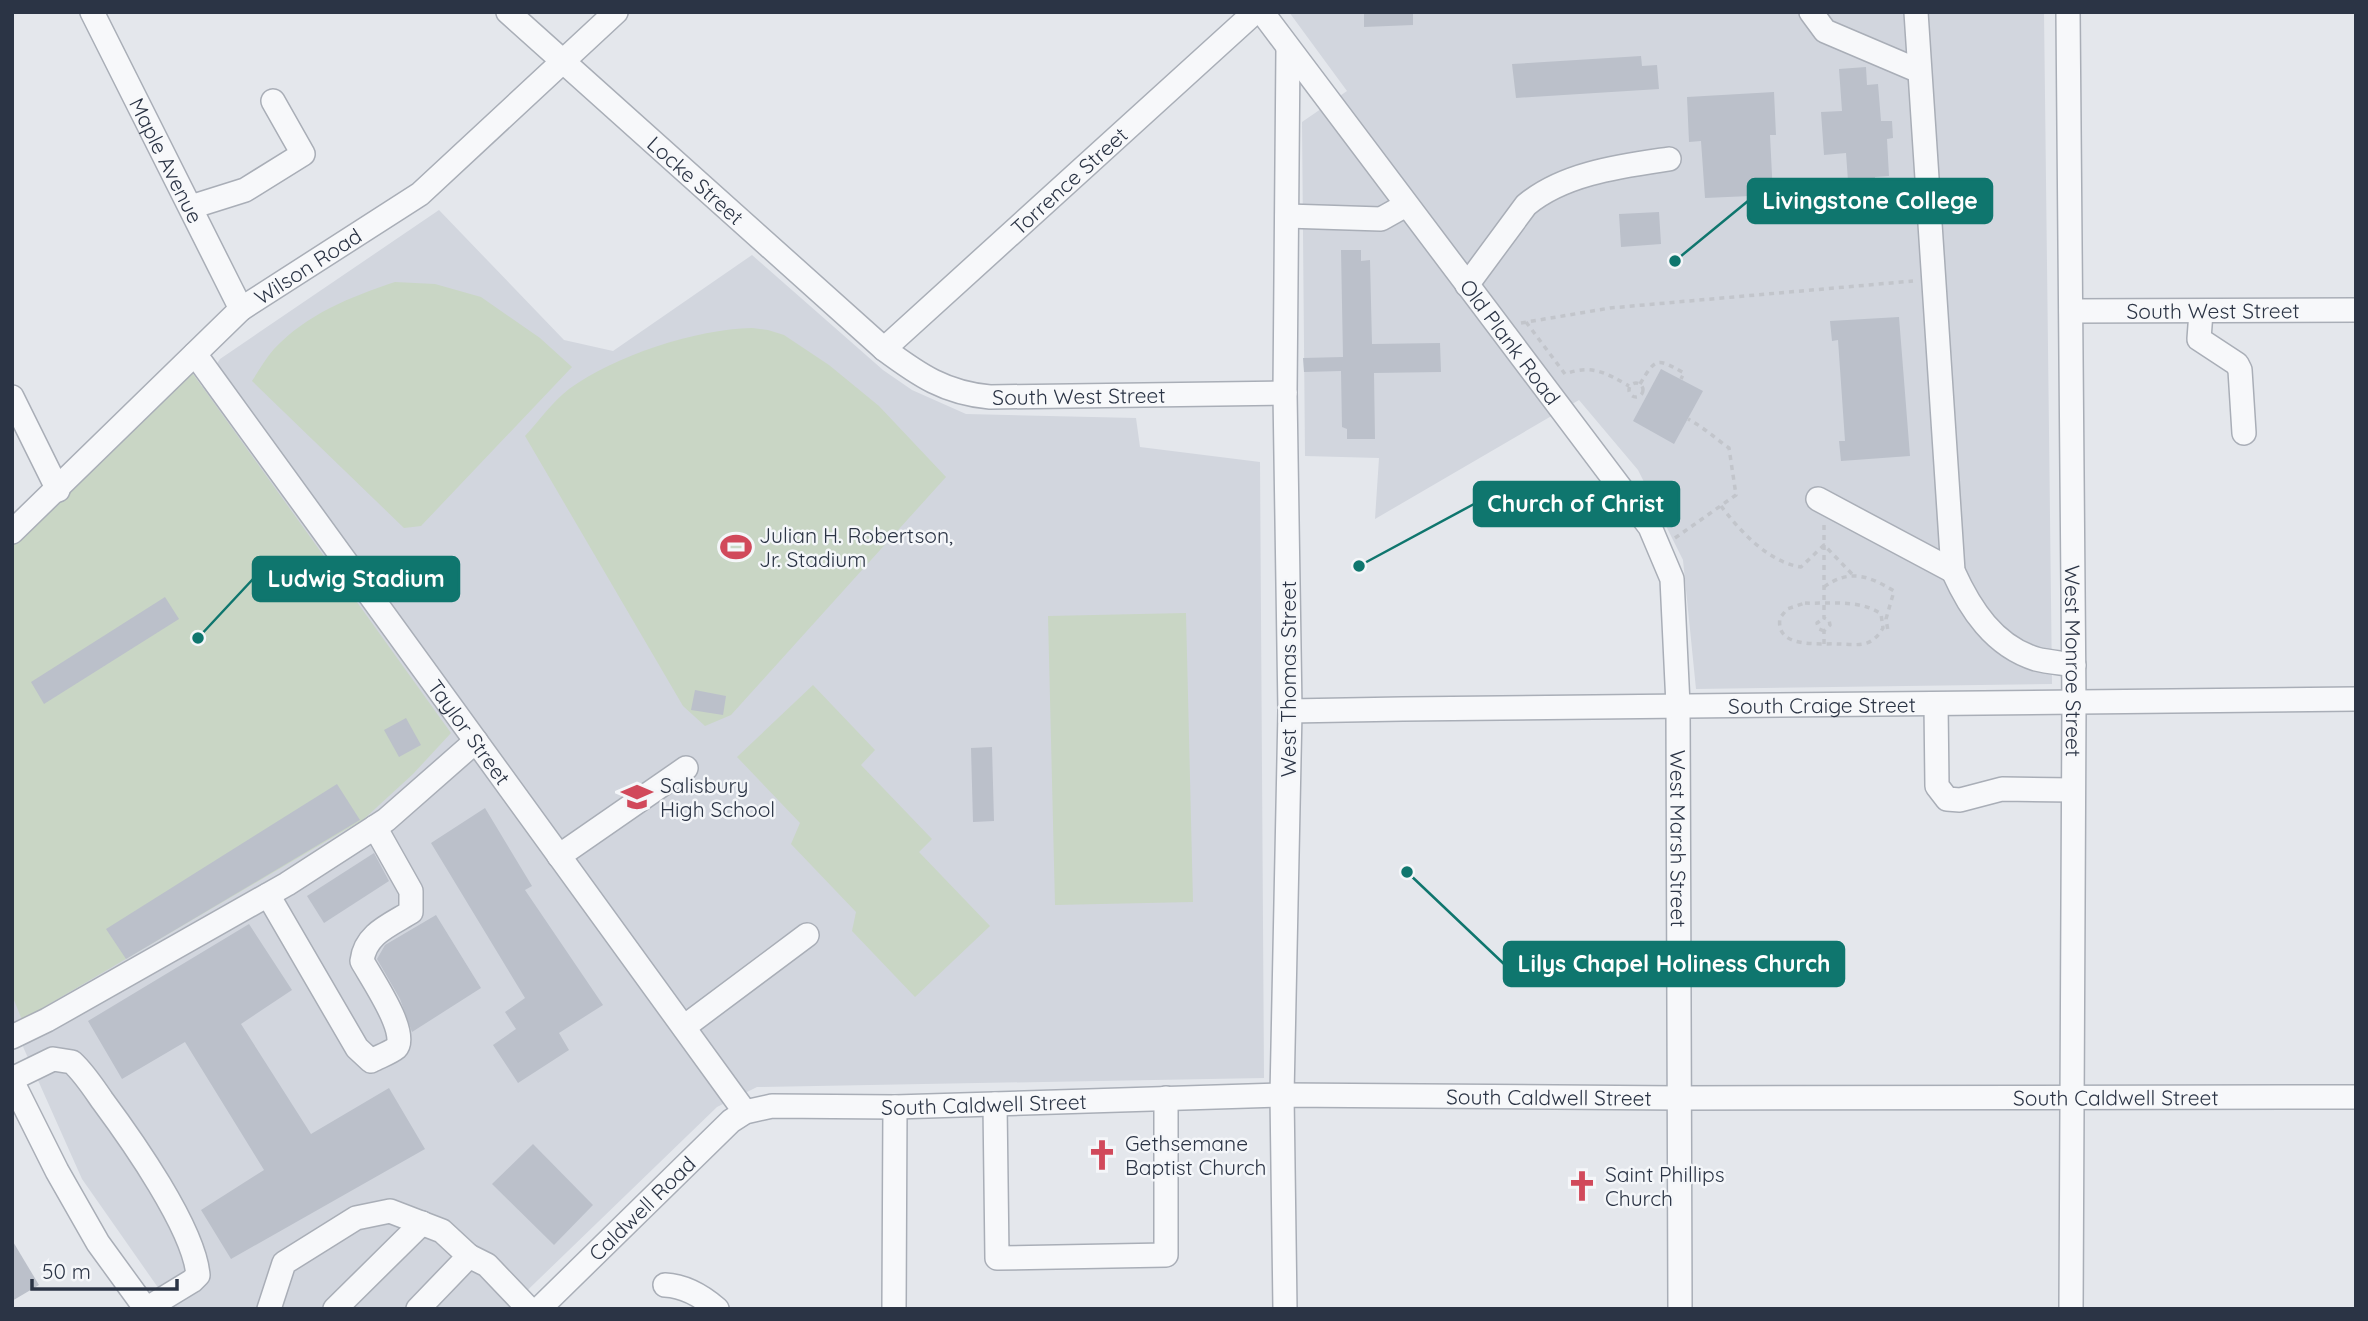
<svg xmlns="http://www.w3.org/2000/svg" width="2368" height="1321" viewBox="0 0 2368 1321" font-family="Quicksand,sans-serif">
  <rect width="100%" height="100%" fill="#e4e7ec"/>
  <g fill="#d2d6de">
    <path d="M1289,12H2044L2052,684L1696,689L1683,560L1638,470L1579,400L1375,519L1379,458L1305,456L1302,122L1347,91Z"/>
    <path d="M439,210L564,340L613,351L752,255L883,370L912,390L966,414L1136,418L1140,447L1260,462L1264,1078L757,1087L717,1107L508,1309H173L82,1179L12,1022V572L174,431L220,359Z"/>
  </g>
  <g fill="#c9d6c5">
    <path d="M395,282L435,284L481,297L540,338L572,367L421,526L404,528L252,381C259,370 266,358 274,349C307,314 350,297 395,282Z"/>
    <path d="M752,328L768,330L784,335L829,365L879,406L946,477L731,715L705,726L683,706L525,436C539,421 552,402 569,389C614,356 696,329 752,328Z"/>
    <path d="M191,371L451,733L413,774L364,819L22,1020L12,995V543Z"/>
    <path d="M1186,613L1193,902L1055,905L1048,616Z"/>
    <path d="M813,685L875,750L861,765L932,839L919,852L990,926L915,997L852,931L856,912L791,844L800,823L737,757Z"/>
  </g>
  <g fill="#bbc0ca">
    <path d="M1364,12H1413V25L1364,27Z"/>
    <path d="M1641,56L1642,66L1657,65L1659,89L1516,98L1512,64Z"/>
    <path d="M1866,67L1867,85L1878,84L1881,121H1892L1893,138L1887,139L1889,176L1875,177L1876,194L1849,195L1846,153L1824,155L1821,112L1842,111L1839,69Z"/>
    <path d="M1774,92L1776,135H1770L1773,195L1705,198L1701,141L1689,142L1687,97Z"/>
    <path d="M1659,212L1661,244L1621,247L1619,214Z"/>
    <path d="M1341,250H1361V261L1370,260L1372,344L1440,343L1441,372L1374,373L1375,439H1347V429L1342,427L1341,371L1304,372L1303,358L1343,357Z"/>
    <path d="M1899,317L1910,456L1841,461L1839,441H1845L1838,340L1832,341L1830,321Z"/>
    <path d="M1661,369L1703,391L1674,444L1633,421Z"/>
    <path d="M165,597L179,619L44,704L31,682Z"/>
    <path d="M695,690L726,696L723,715L691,710Z"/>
    <path d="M406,718L421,745L399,757L384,730Z"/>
    <path d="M992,747L994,821L973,822L971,748Z"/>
    <path d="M337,784L360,820L126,959L106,929Z"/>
    <path d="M485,808L532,886L525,890L603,1005L559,1033L569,1050L518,1083L493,1045L516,1029L505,1012L525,998L431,843Z"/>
    <path d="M374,853L389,881L324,923L307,896Z"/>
    <path d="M436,915L481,988L412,1032L400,999L377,959L385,945Z"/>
    <path d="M249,924L292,990L241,1024L311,1134L389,1088L425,1149L231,1259L201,1210L264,1170L185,1042L122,1079L88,1021Z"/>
    <path d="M533,1144L593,1205L554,1245L492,1184Z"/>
    <path d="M12,1240L39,1285L12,1301Z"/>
  </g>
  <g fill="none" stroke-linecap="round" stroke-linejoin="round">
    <defs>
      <g id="minor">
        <path id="s1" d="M92,12L241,309"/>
        <path id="s2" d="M508,12L884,349C919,375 945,393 990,397L1285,393"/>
        <path id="s3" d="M1262,12L1650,527L1672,579L1678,705L1680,1309"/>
        <path d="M1811,12L1825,31L1919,71"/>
        <path d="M1916,12L1953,571C1970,609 1994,646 2036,659C2048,662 2062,663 2074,665"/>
        <path id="s4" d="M2068,12L2074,704L2071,1309"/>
        <path d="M191,207L245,190L303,154L273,101"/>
        <path d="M1287,216L1381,219L1406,205"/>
        <path d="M1467,285L1526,205C1564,173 1622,166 1669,159"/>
        <path id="s5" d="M2071,311L2356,310"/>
        <path d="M2201,312L2199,339L2237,364L2240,370L2244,433"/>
        <path id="s6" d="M884,349L1255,12"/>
        <path id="s7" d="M195,354L745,1112"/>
        <path d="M12,397L58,490"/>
        <path d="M1818,499L1953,571"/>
        <path id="s8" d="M12,532L241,309L420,194L616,12"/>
        <path d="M1936,704L1937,786L1947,799L1960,800L2002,789L2073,790"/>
        <path id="s9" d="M1290,711C1645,704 2000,706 2356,699"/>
        <path d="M559,856L686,768"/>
        <path d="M268,895L357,1048L371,1061C378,1057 390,1053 396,1048C410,1034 370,976 362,961C365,934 390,925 411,912V891L375,827"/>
        <path d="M684,1027L807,935"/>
        <path d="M12,1037L47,1020L287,884L386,820L476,741"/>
        <path d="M12,1079L53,1059L72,1062C84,1073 93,1087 102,1100C131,1139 194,1228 198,1275L192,1281L146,1309"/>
        <path d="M12,1081L57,1171L98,1243L146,1309"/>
        <path d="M995,1104L997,1258L1166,1255V1098"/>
        <path d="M665,1285C685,1286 702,1296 717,1309"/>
        <path d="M269,1309L284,1263L356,1218L390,1211L442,1231L469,1256"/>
        <path d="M335,1309L422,1223"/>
        <path d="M418,1309L469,1256L487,1265L529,1309"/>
        <path id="s10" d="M539,1309L731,1121L745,1112L772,1106L895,1107L1282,1095L1679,1098L2356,1097"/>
        <path d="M894,1309L895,1107"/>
        <path d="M1285,1309L1282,1095L1290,711L1285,393L1288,49"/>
      </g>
    </defs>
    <use href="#minor" stroke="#a9aeb7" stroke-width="26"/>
    <g stroke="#c2c5cb" stroke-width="3.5" stroke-dasharray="5 5" stroke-linecap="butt">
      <path d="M1526,322L1565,374C1592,364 1606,373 1629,386"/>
      <path d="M1521,323L1610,308L1913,281"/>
      <circle cx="1636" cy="390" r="7"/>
      <path d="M1640,384C1656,357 1657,358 1684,373L1681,379"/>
      <path d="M1721,506C1740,531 1768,562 1801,567L1824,545L1854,576"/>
      <path d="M1824,525V618L1829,620L1830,625L1824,631V644"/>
      <path d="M1675,538L1736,495L1729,448C1715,438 1703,427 1688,419"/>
      <path d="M1824,587C1849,569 1868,575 1894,591L1886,619L1888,631"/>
      <path d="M1805,603C1830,604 1860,599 1881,614L1883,628C1879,635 1874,640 1867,643C1858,646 1847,644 1838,644C1819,643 1775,649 1780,618L1787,609Z"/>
      <path d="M1824,631L1819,629L1817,623L1824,618"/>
    </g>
    <use href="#minor" stroke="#f7f8fa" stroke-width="23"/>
  </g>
  <defs>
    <symbol id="stadium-bare" viewBox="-9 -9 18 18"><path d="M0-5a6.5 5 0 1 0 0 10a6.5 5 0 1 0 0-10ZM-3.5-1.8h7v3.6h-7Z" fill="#d1495b" stroke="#f4f6f9" stroke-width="2.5" paint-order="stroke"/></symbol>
    <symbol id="school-bare" viewBox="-9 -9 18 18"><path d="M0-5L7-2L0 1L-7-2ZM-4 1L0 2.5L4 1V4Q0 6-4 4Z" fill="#d1495b" stroke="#f4f6f9" stroke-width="2.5" paint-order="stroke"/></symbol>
    <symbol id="church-bare" viewBox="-9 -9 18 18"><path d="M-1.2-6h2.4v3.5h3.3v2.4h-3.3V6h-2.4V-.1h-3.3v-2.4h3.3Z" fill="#d1495b" stroke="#f4f6f9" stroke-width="2.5" paint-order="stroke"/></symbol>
  </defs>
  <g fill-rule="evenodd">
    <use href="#stadium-bare" x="714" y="525" width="44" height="44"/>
    <use href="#school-bare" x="615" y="775" width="44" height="44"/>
    <use href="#church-bare" x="1080" y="1133" width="44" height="44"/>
    <use href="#church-bare" x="1560" y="1164" width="44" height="44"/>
  </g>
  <g text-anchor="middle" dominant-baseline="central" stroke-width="5" stroke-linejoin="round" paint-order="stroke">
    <g font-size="21" fill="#2b3445" stroke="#f4f6f9">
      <text stroke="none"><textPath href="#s1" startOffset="166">Maple Avenue</textPath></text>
      <text stroke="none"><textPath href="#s2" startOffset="252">Locke Street</textPath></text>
      <text stroke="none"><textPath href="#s6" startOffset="250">Torrence Street</textPath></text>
      <text stroke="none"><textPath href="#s8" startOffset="399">Wilson Road</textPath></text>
      <text stroke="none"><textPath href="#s5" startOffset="142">South West Street</textPath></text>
      <text stroke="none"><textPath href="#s3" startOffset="413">Old Plank Road</textPath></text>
      <text stroke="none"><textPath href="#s2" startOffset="712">South West Street</textPath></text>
      <text stroke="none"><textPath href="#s4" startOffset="649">West Monroe Street</textPath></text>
      <text transform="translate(1288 679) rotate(-90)">West Thomas Street</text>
      <text stroke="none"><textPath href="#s9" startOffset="532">South Craige Street</textPath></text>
      <text stroke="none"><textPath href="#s7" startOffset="467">Taylor Street</textPath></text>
      <text stroke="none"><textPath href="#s3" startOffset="961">West Marsh Street</textPath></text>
      <text stroke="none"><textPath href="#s10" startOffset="1090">South Caldwell Street</textPath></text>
      <text stroke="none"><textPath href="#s10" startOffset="1657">South Caldwell Street</textPath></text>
      <text stroke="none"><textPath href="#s10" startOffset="525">South Caldwell Street</textPath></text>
      <text stroke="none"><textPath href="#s10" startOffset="144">Caldwell Road</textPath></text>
    </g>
    <g font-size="21" fill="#2b3445" stroke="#f4f6f9" text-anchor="start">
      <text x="759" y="535">Julian H. Robertson,<tspan x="759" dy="24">Jr. Stadium</tspan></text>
      <text x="660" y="785">Salisbury<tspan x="660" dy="24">High School</tspan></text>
      <text x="1125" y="1143">Gethsemane<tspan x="1125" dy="24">Baptist Church</tspan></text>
      <text x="1605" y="1174">Saint Phillips<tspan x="1605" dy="24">Church</tspan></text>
    </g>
  </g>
  <path fill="none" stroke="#0f766e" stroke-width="2.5" d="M1675 261L1748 201M1359 566L1474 504M198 638L253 579M1407 872L1504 964"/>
  <g fill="#0f766e" stroke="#f4f6f9" stroke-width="2.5">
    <circle cx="1675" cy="261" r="7"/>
    <circle cx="1359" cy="566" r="7"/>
    <circle cx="198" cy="638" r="7"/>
    <circle cx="1407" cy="872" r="7"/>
  </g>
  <g fill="#0f766e" stroke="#0f766e" stroke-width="2.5">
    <rect x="1748" y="179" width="244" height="44" rx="7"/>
    <rect x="1474" y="482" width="205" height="44" rx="7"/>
    <rect x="253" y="557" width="206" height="44" rx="7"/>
    <rect x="1504" y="942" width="340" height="44" rx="7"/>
  </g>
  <g font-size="23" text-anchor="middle" font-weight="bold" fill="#fff">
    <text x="1870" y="209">Livingstone College</text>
    <text x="1576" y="512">Church of Christ</text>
    <text x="356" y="587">Ludwig Stadium</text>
    <text x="1674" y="972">Lilys Chapel Holiness Church</text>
  </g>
  <rect width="2368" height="1321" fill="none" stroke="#2b3445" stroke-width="28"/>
  <path d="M32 1279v10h145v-10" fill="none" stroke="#2b3445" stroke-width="3.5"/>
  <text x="42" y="1279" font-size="21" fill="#2b3445" stroke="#f4f6f9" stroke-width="5" paint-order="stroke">50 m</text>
</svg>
